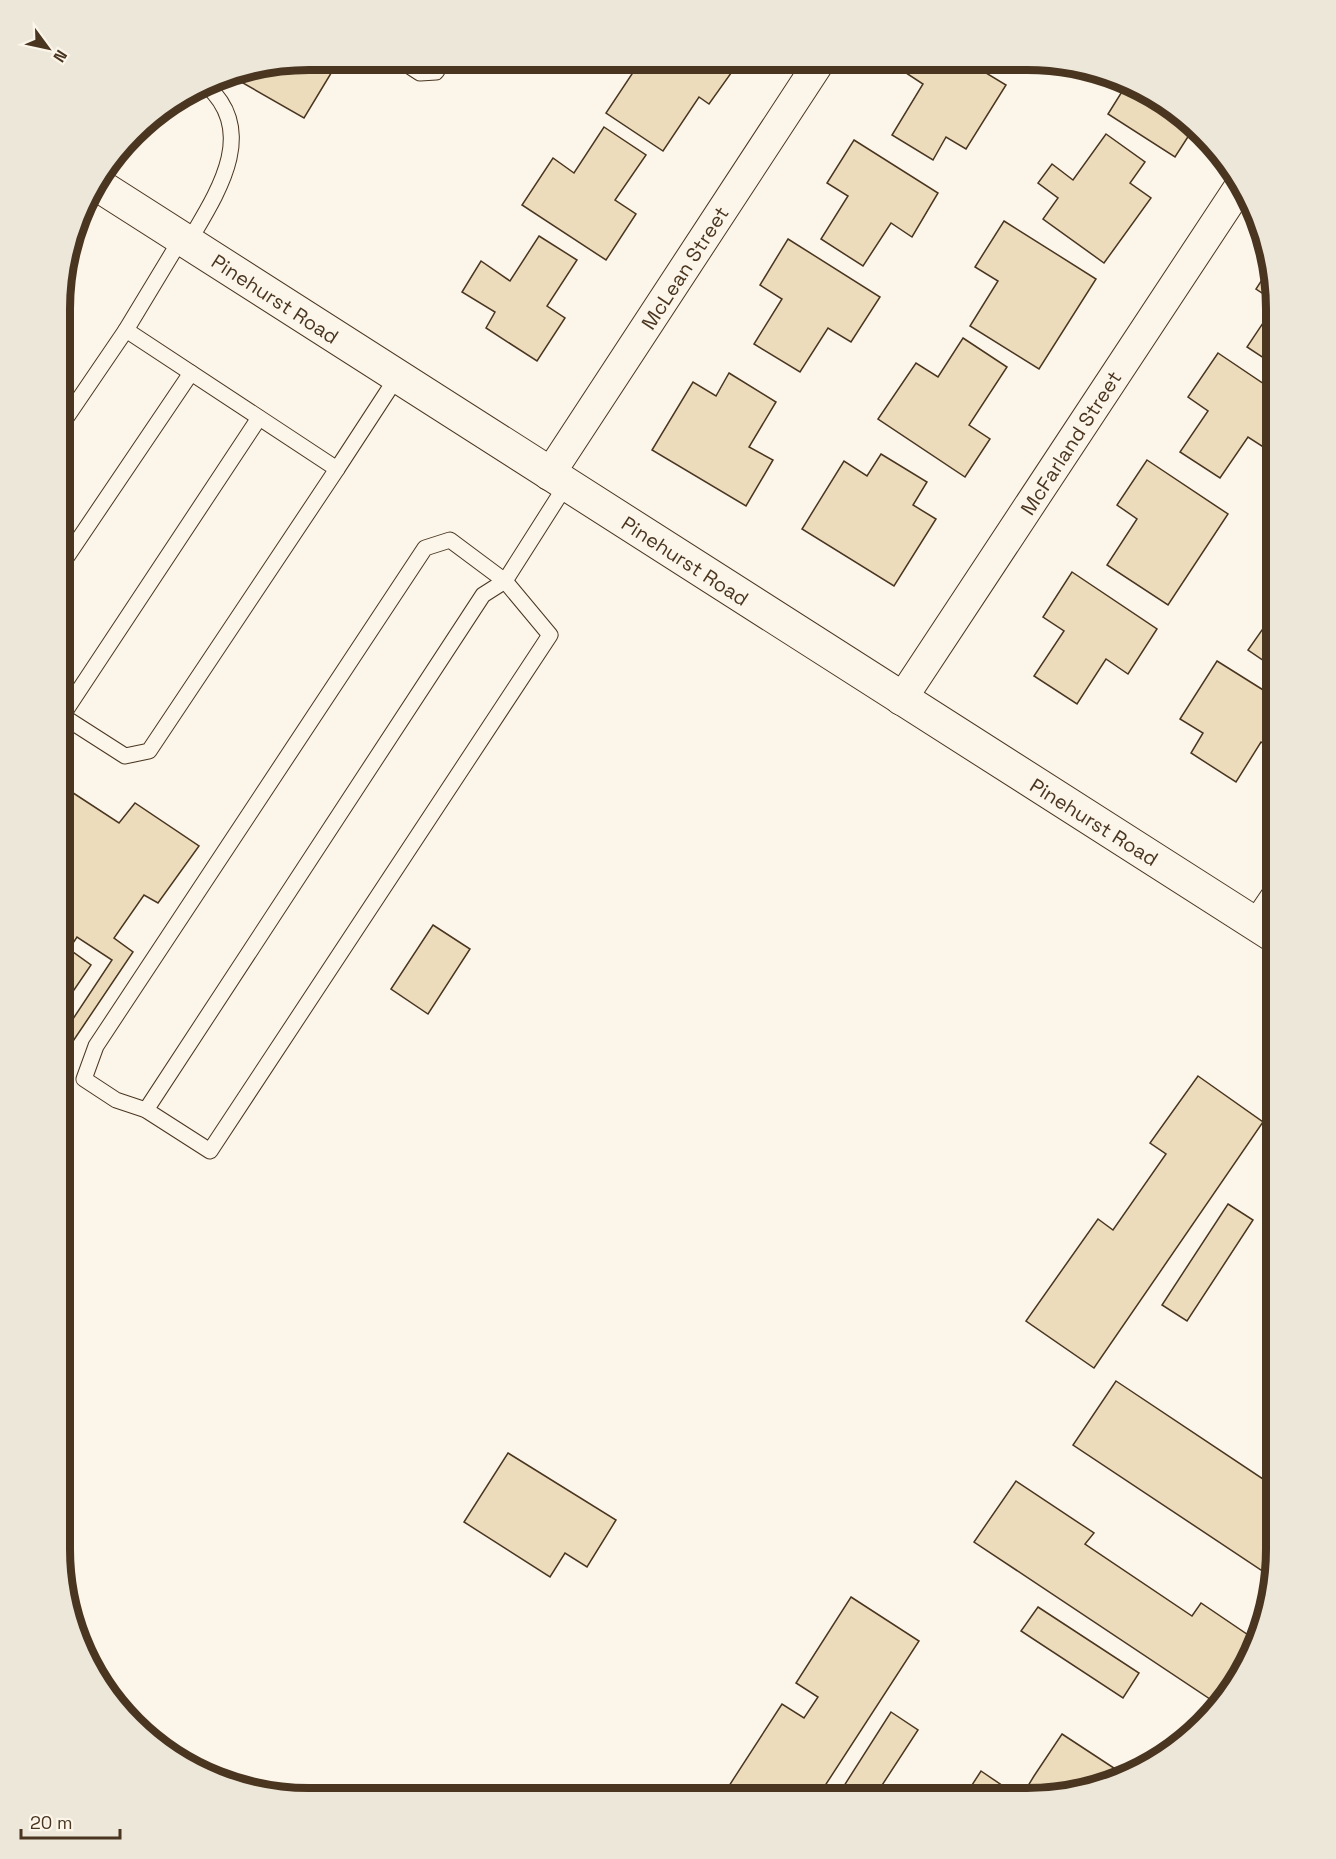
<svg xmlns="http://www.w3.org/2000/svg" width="1336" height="1859" viewBox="0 0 1336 1859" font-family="'Space Grotesk',sans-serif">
  <rect width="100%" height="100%" fill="#fbf6e9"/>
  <g fill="#ecdcbc" stroke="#4a3520" stroke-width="1.5">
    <path d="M310,60H315L333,70L304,118L229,75L222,86L215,82L229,73Z"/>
    <path d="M625,61H723L734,69L709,104L699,97L663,151L606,113L636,68Z"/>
    <path d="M908,62H968L1006,85L966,149L946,137L933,160L892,135L923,84L903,71Z"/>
    <path d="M1128,82L1178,111L1193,129L1175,157L1108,114Z"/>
    <path d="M604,127L646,155L615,200L636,214L606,260L522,205L553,158L574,173Z"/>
    <path d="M1106,134L1145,162L1130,183L1151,198L1104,263L1043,219L1058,198L1038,183L1052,164L1073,180Z"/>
    <path d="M854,140L938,193L912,237L891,223L863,266L821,239L848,196L827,183Z"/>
    <path d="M1004,221L1096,279L1039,369L970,326L998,281L975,267Z"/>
    <path d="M539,236L577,260L547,306L565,318L537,361L486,328L495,312L462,292L481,261L510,281Z"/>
    <path d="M788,239L880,297L851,342L828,328L800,372L754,344L782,299L760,285Z"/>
    <path d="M1267,272L1274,301L1256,289Z"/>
    <path d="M1275,305L1276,309V366L1247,347Z"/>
    <path d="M963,338L1007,367L969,425L990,439L965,477L878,419L916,363L938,377Z"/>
    <path d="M1218,353L1276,392V438L1268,450L1248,437L1220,478L1180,452L1208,411L1188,397Z"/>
    <path d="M729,373L776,402L749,447L773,460L746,506L652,450L693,382L716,396Z"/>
    <path d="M881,454L927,482L913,505L936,519L894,586L802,529L844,461L867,476Z"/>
    <path d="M1147,460L1228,514L1168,605L1107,565L1137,519L1117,505Z"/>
    <path d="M1072,572L1157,629L1128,674L1106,659L1077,704L1034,676L1064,631L1043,617Z"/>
    <path d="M1276,610V669L1248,650Z"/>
    <path d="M1217,661L1276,698V752L1261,742L1236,782L1191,753L1203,733L1180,719Z"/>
    <path d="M61,785L119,823L135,803L199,846L158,903L144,895L114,938L133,952L61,1059V1037L112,960L77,937L69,949L91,965L61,1009Z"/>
    <path d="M433,925L470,949L428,1014L391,989Z"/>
    <path d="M1198,1076L1263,1122L1094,1368L1026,1321L1098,1219L1113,1230L1166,1154L1150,1143Z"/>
    <path d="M1228,1204L1253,1220L1187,1321L1162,1305Z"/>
    <path d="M1116,1381L1275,1487L1273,1578L1073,1445Z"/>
    <path d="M508,1453L616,1520L587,1567L565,1553L550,1577L464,1522Z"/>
    <path d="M1016,1481L1094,1533L1085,1544L1192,1616L1201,1603L1257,1641L1234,1688L1219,1705L974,1542Z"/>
    <path d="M851,1597L919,1641L817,1798H741L727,1789L782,1704L804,1718L818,1697L796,1683Z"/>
    <path d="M1038,1607L1139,1673L1123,1698L1021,1631Z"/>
    <path d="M891,1712L918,1730L873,1799H857L842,1789Z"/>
    <path d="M1062,1734L1126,1776L1020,1799L1034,1776Z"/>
    <path d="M981,1771L1006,1788L999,1799H963Z"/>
  </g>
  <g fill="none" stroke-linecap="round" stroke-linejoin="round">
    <defs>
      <g id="service">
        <path d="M400,60L420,73L436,72L444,60"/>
        <path d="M181,239L126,330L337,469L397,377"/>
        <path d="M188,243C216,195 259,133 207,86"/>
        <path d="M62,424L126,330"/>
        <path d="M450,540L505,581L550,635L210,1151L146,1110L116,1100L84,1079L96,1046L425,548Z"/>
        <path d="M62,564L191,373"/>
        <path d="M61,715L125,756L149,751L337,469"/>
        <path d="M62,716L259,418"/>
        <path d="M146,1110L483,595L505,581L566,485"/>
      </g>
      <g id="minor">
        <path d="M549,475L820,61"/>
        <path d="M901,700L1240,186"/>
        <path d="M1257,925L1276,897"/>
      </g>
      <path id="tertiary" d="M95,183L1276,937"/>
    </defs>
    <use href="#service" stroke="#4a3520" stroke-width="17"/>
    <use href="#minor" stroke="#4a3520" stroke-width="32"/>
    <use href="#tertiary" stroke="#4a3520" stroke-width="35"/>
    <use href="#service" stroke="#fbf6e9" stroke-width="15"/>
    <use href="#minor" stroke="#fbf6e9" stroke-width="30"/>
    <use href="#tertiary" stroke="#fbf6e9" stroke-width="33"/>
  </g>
  <g text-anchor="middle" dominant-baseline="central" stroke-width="4.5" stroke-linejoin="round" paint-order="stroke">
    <g font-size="20" fill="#4a3520" stroke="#fbf6e9">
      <text transform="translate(685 268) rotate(-57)">McLean Street</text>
      <text transform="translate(275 299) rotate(33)">Pinehurst Road</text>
      <text transform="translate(1071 443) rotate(-57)">McFarland Street</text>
      <text transform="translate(685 561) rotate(33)">Pinehurst Road</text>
      <text transform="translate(1094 822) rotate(32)">Pinehurst Road</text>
    </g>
  </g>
  <path d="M0 0H1336V1859H0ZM309 70H1027A239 239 0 0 1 1266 309V1549A239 239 0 0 1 1027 1788H309A239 239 0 0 1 70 1549V309A239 239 0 0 1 309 70Z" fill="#ede7d9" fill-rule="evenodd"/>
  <path fill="none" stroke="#4a3520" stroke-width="8" d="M309 70H1027A239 239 0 0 1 1266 309V1549A239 239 0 0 1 1027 1788H309A239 239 0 0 1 70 1549V309A239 239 0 0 1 309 70Z"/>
  <g transform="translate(48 48) rotate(123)" stroke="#fbf6e9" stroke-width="4.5" paint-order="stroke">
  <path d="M0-4.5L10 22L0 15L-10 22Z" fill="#4a3520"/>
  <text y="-9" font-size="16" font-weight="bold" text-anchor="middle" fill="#4a3520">N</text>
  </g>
  <path d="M21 1829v9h99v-9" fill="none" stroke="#4a3520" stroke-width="3"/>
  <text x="30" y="1829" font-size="18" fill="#4a3520" stroke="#fbf6e9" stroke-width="4.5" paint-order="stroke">20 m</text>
</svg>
